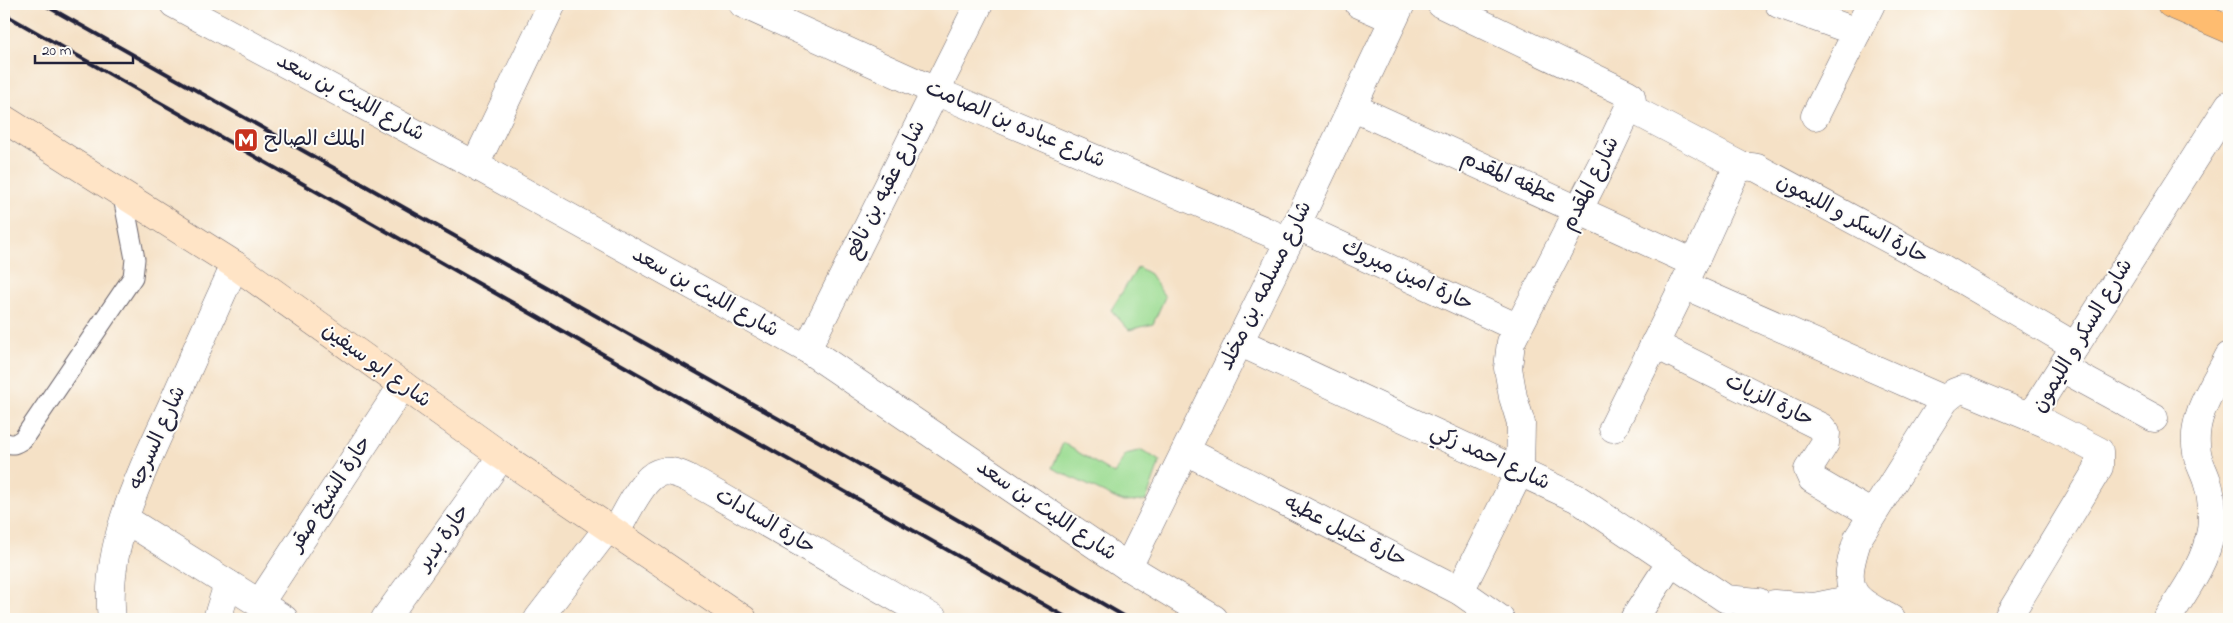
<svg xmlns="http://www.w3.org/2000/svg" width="2233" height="623" viewBox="0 0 2233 623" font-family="'Indie Flower','Playpen Sans Arabic',sans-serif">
  <rect width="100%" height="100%" fill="#fdfcf7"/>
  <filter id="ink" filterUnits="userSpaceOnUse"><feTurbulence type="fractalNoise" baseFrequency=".02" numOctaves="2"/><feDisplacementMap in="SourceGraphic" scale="10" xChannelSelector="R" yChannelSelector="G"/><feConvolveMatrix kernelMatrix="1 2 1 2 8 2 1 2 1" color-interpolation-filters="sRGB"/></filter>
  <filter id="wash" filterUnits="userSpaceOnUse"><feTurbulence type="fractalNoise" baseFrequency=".0096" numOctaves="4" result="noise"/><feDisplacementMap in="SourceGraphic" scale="20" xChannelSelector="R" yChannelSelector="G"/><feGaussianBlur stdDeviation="1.12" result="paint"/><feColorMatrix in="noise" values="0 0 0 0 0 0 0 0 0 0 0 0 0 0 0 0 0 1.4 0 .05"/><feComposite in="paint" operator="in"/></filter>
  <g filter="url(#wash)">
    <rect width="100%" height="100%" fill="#f5e1c6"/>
    <g fill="#9bdc92" stroke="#5e7f66">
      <path d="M1138,267L1150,274L1165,297L1153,324L1129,330L1111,310Z"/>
      <path d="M1063,443L1114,474L1126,454L1142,450L1160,461L1146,501L1123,502L1052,468Z"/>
    </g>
  </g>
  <g filter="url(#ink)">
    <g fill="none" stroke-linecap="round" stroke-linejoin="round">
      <defs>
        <path id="lane" d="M4,442C12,446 16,444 23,439L133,277L135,259L122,192"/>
        <g id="street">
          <path d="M174,4L475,165L807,349L1128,567L1214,619"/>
          <path d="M743,4L935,91L1289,241"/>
          <path d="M1359,4L1393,19"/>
          <path d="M1441,4L1626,93L1631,96L1632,101L1607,154L1511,342L1508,368L1513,397L1521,423L1520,471L1460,591"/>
          <path d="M1779,4L1857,32"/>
          <path d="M1352,107L1694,263"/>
          <path d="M1630,108L1743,167"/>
          <path d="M1815,116L1871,4"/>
          <path d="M475,165L552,4"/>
          <path d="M1296,225L1518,328"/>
          <path d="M1684,285L1945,400"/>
          <path d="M1239,342L1576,498L1726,599L1758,602"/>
          <path d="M1654,344L1821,427L1826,433L1825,443L1808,470L1812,479L1872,514"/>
          <path d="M807,349L979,4"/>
          <path d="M2062,368L2154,418"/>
          <path d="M2030,417L2229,105"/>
          <path d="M1613,428L1684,285L1733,177C1738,167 1747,165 1757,168L1930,261L2075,346"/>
          <path d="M1186,451L1460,591L1500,619"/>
          <path d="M125,519L284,619"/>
          <path d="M615,533C625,517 641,479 658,473C668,469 679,474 688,478L934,619"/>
          <path d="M1128,567L1289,241L1401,4"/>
          <path d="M259,604L403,385"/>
          <path d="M1774,604L1814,607L1858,598"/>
          <path d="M112,619C103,545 143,469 173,403C193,357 214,311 235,265"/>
          <path d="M217,619L228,584"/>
          <path d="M385,619L502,456"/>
          <path d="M538,619L608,528"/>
          <path d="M1634,619L1671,562"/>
          <path d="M1891,619C1881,613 1867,607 1858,598C1843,582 1852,557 1858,538L1945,400L1955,392L1963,389L2045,423L2099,451V467L2007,619"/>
          <path d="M2167,619C2184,592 2206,563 2211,530C2213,514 2212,496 2207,481C2204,471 2198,462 2197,452C2190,417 2214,386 2229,356"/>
        </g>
        <path id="secondary" d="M4,119L235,265L502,456L743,619"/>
        <path id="highway" d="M2171,4L2229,29"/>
      </defs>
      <use href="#lane" stroke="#6c656c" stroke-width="21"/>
      <use href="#street" stroke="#6c656c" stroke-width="29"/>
      <use href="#secondary" stroke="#6c656c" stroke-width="29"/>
      <use href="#highway" stroke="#6c656c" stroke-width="29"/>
      <use href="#lane" stroke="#fff" stroke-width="19"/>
      <use href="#street" stroke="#fff" stroke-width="28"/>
      <use href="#secondary" stroke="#ffe4c6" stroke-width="28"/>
      <use href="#highway" stroke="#febc70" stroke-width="28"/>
      <g stroke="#22223b" stroke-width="4">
        <path d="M43,4L944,512L1129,619"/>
        <path d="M4,14L1069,619"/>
      </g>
    </g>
  </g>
  <defs>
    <symbol id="metro-square" viewBox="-11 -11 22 22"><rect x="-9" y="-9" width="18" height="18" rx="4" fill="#c8321e" stroke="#fdfcf7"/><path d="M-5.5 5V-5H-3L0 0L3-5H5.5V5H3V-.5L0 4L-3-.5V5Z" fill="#fff"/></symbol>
  </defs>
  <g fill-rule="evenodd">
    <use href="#metro-square" x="232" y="126" width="28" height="28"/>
  </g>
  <g text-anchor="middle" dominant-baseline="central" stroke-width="4" stroke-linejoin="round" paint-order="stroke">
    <g font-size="21" fill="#22223b" stroke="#fdfcf7">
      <text transform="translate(350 98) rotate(28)">شارع الليث بن سعد</text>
      <text transform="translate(1015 125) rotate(23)">شارع عباده بن الصامت</text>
      <text transform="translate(1509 178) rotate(24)">عطفه المقدم</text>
      <text transform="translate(1591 184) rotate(-63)">شارع المقدم</text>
      <text transform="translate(886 190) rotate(-63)">شارع عقبه بن نافع</text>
      <text transform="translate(1852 220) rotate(28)">حارة السكر و الليمون</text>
      <text transform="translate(1407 276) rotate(25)">حارة امين مبروك</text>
      <text transform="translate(1266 286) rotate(-64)">شارع مسلمه بن مخلد</text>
      <text transform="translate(705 293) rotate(29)">شارع الليث بن سعد</text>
      <text transform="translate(2083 336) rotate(-59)">شارع السكر و الليمون</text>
      <text transform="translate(376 366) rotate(36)">شارع ابو سيفين</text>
      <text transform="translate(1769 401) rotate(26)">حارة الزيات</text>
      <text transform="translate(158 438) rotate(-66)">شارع السرجه</text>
      <text transform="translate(1490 458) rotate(25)">شارع احمد زكي</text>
      <text transform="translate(331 494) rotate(-57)">حارة الشيخ صقر</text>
      <text transform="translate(1046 511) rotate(34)">شارع الليث بن سعد</text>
      <text transform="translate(765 522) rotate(30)">حارة السادات</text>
      <text transform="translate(1345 532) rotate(27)">حارة خليل عطيه</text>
      <text transform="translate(444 538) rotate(-55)">حارة بدير</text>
    </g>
    <g font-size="21" fill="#22223b" stroke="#fdfcf7" text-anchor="start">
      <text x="264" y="140">الملك الصالح</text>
    </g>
  </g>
  <rect width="2233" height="623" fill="none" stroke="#fdfcf7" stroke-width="20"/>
  <path d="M35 55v8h98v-8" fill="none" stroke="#22223b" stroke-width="2.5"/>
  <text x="42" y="55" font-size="15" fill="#22223b" stroke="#fdfcf7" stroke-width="4" paint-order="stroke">20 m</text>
</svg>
